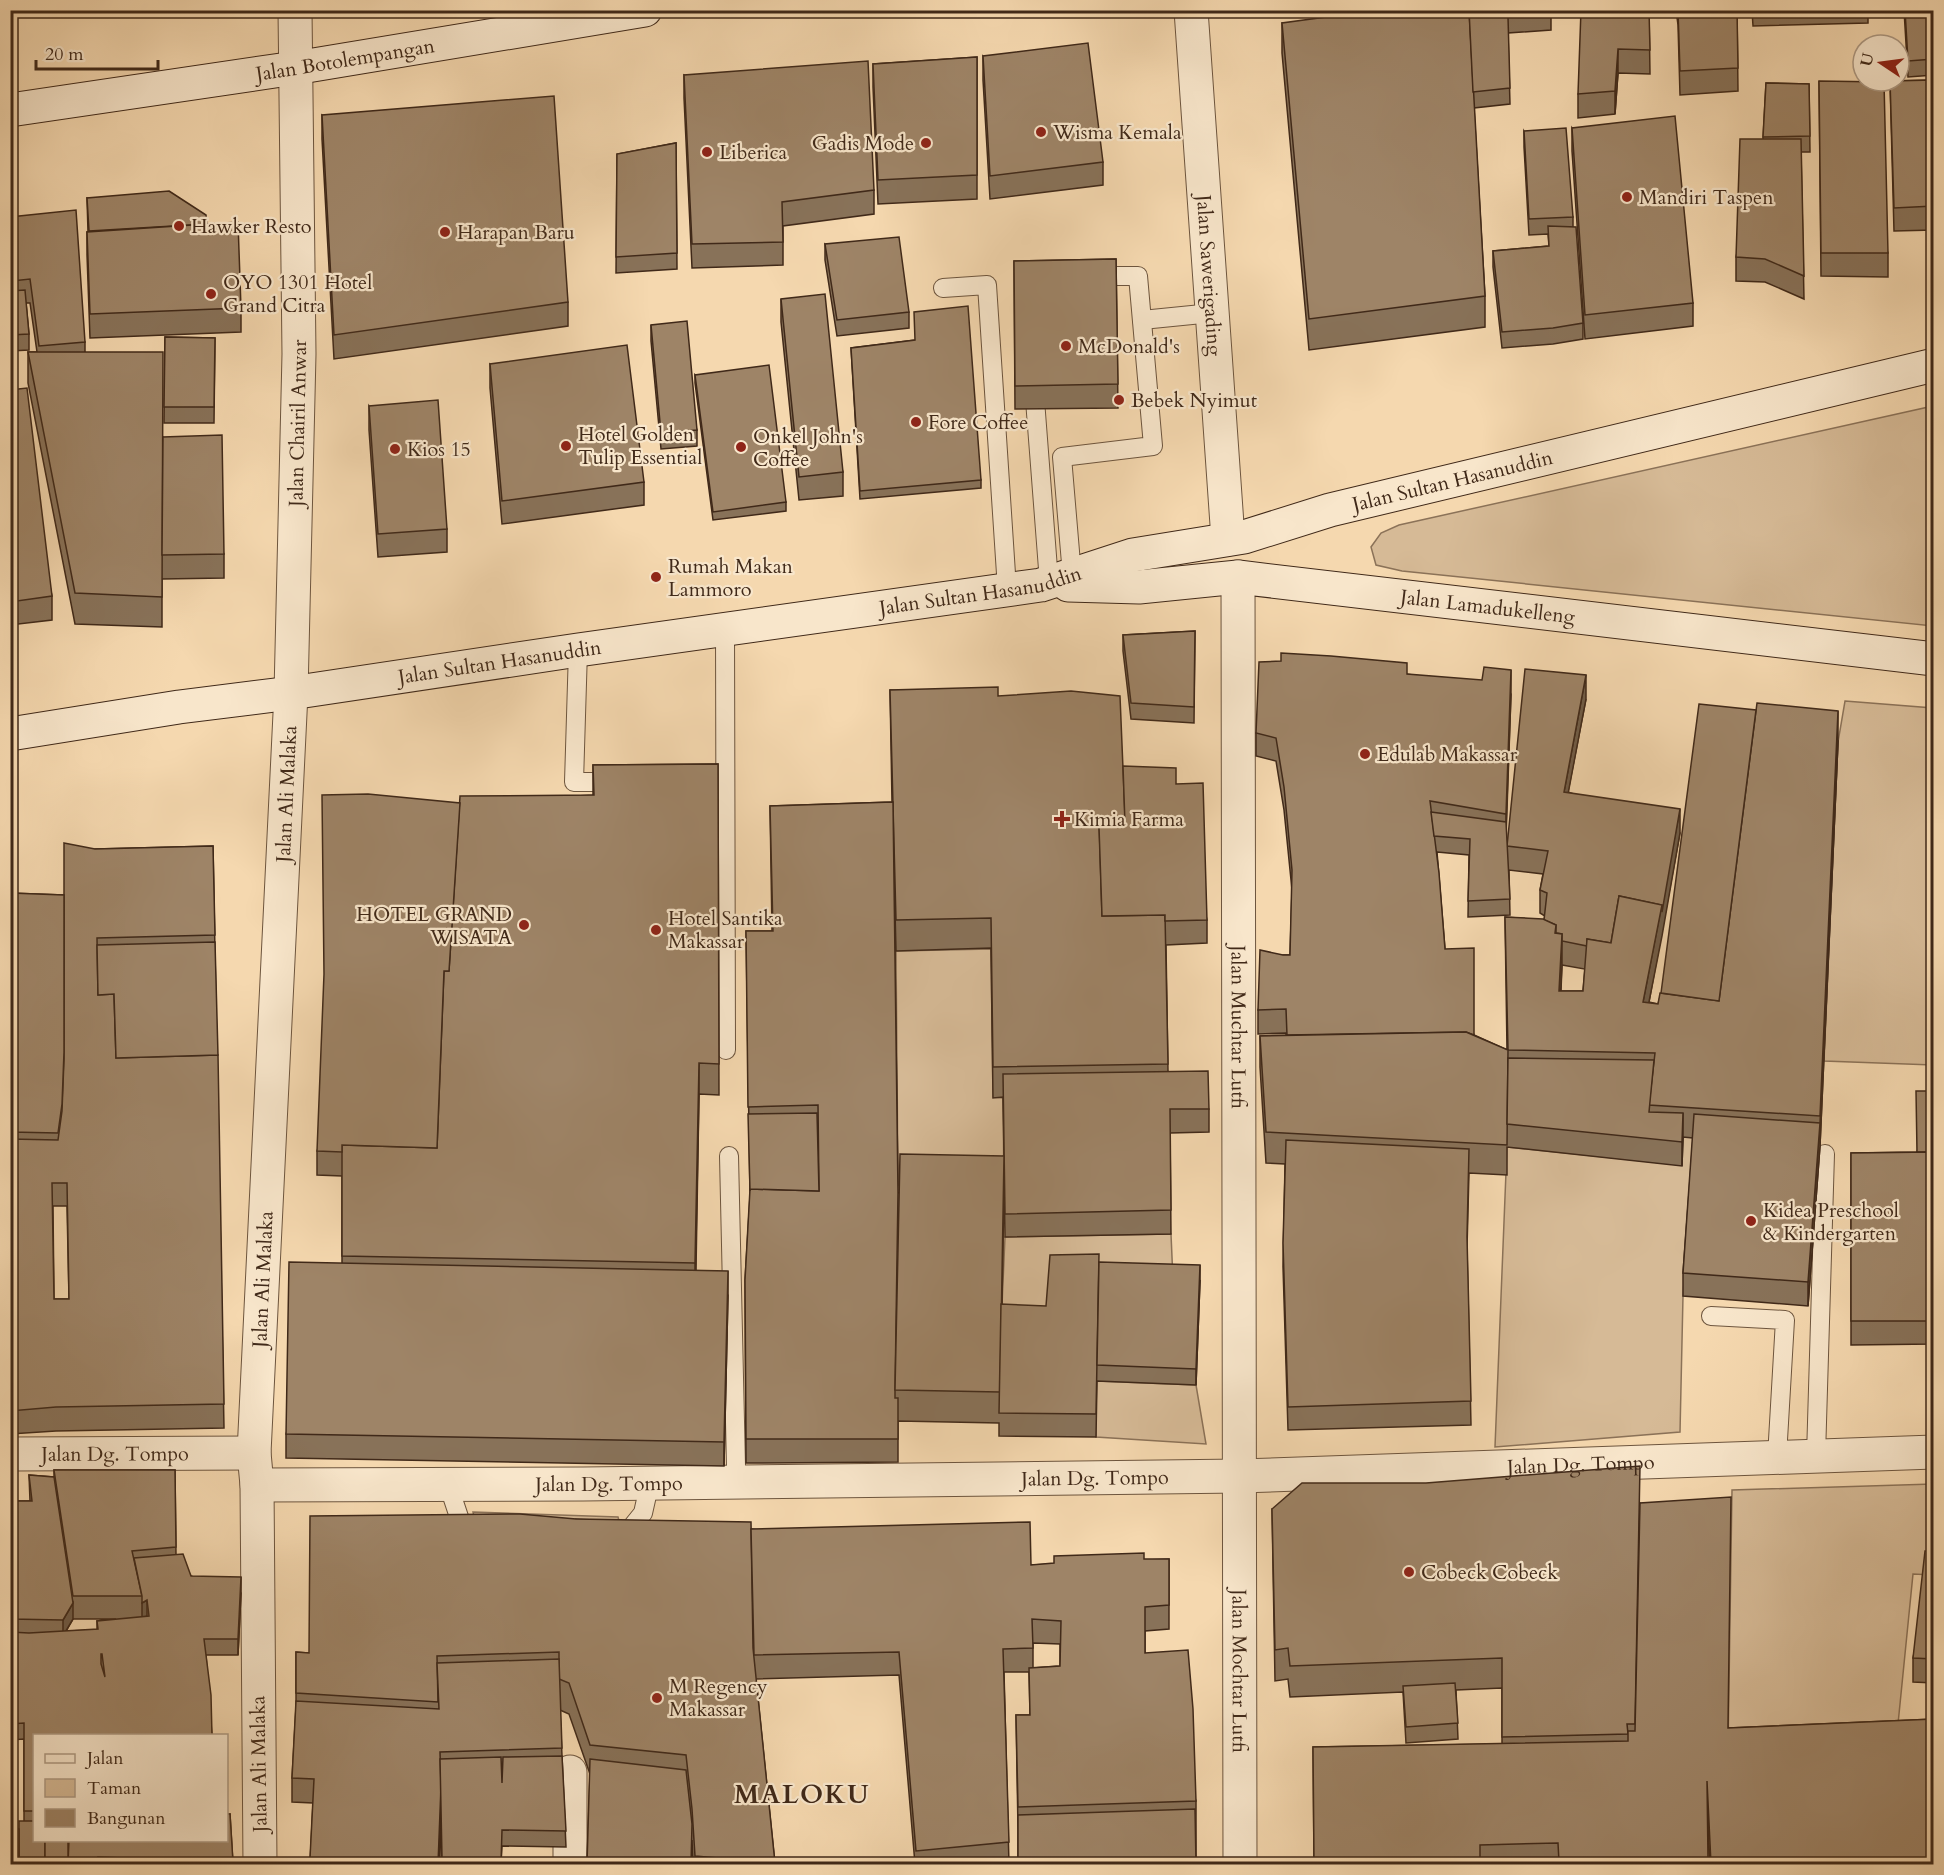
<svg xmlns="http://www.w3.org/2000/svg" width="1944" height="1875" viewBox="0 0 1944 1875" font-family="Cardo,serif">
  <rect width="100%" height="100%" fill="#f5d8af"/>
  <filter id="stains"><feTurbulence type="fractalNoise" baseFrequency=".00333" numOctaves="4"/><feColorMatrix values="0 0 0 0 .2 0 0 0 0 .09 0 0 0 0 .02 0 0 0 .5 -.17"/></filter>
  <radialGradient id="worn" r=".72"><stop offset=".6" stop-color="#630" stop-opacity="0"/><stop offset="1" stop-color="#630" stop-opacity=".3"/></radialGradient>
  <g fill="#d6ba96" stroke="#8b7258" stroke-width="1.5">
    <path d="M1933,406V626L1402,571L1376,565L1371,547L1381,533L1399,525Z"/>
    <path d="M1845,701L1933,708V1065L1824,1061L1838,742Z"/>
    <path d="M991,949L993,1097L1003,1098L1004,1187L898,1185L896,951Z"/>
    <path d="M1683,1137H1694L1683,1296L1680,1432L1495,1447L1507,1147L1681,1165Z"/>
    <path d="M1171,1234L1173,1280L1099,1278L1050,1279L1046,1329L1001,1328L1005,1237Z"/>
    <path d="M1095,1381L1196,1385L1206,1444L1096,1437Z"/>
    <path d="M1933,1484V1575L1913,1574L1896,1744L1728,1751L1732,1490Z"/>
    <path d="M473,1512L618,1517L621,1528L475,1521Z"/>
  </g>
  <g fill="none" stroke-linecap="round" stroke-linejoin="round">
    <defs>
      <g id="lane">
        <path d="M943,288L987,285L1007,589"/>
        <path d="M1142,320L1212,313"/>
        <path d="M1034,387L1049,582"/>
        <path d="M1072,575L1062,457L1153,446L1138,276H1093"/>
        <path d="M725,628L726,1050"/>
        <path d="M578,650L574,782H618"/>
        <path d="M729,1156L736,1466L734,1481"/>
        <path d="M1711,1316L1785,1320L1777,1457"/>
        <path d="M1816,1456L1825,1154"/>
        <path d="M448,1484L461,1523L471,1533"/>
        <path d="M622,1539L643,1513L650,1482"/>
      </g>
      <g id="street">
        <path id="s1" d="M1191,10L1228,539"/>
        <path id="s2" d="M1238,577L1240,1864"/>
        <path id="s3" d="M10,1454L254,1453"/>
        <path id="s4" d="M257,1485L583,1484L1240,1476L1934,1452"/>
        <path d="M570,1772V1864"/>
        <path id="s5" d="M260,1864L257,1485L254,1453L291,693L299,354L295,10"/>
      </g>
      <g id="secondary">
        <path id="s6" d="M10,110L295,68L645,10"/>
        <path id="s7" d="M1068,585L1139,587L1238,577L1934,659"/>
        <path id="s8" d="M10,734L179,707L291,693L578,650L1041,585L1133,555L1244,537L1330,510L1934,365"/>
      </g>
    </defs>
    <use href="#lane" stroke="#6d553e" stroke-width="20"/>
    <use href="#street" stroke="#6d553e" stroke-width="35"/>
    <use href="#secondary" stroke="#402919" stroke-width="35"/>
    <use href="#lane" stroke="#f8e6cb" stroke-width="18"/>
    <use href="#street" stroke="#f8e6cb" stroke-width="33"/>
    <use href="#secondary" stroke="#f8e6cb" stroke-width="33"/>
  </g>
  <g fill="#887259" stroke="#402919" stroke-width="1.5" fill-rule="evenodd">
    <path d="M10,10H20V11L10,12Z"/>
    <path d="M1649,10L1650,74L1618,73L1615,114L1578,118V94Z"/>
    <path d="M1676,10H1737L1738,91L1680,95L1678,25Z"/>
    <path d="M1752,10H1868V23L1753,26Z"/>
    <path d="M1904,10H1934V75L1908,77Z"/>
    <path d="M1551,14V30L1508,33L1510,104L1474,108L1485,296V327L1309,350L1282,53V23Z"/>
    <path d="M983,56L1103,162V185L990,199L983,80Z"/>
    <path d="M977,57V199L878,204L873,87V64Z"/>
    <path d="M684,75L874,190V214L783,226V265L692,268L684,98Z"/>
    <path d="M1934,80V230L1894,231L1890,81Z"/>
    <path d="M1819,81L1888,253V277L1821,276Z"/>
    <path d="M1766,83L1809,84L1810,152H1801L1804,299L1765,282L1736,281V257L1763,139Z"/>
    <path d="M322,115L568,302V326L334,359L322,139Z"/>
    <path d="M1572,128L1693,303V326L1585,339L1572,151Z"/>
    <path d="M1524,131L1573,217V227L1583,323V339L1553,344L1502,348L1493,267V251L1549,246L1548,234L1529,235L1524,147Z"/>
    <path d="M676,143L677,269L616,273L617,154Z"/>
    <path d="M87,198L207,224L241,308V332L90,338L87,255V232H88Z"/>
    <path d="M10,217L85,342V352L163,437L224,554V578L162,579V627L75,624L28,383V352H37L30,303H26L29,334V350L10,351Z"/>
    <path d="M825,244L909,312V328L837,336L825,260Z"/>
    <path d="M1116,259L1118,408L1015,409L1014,261Z"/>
    <path d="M781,299L843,472V496L799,500L781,322Z"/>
    <path d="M651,325L697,430V446L661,449L651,341Z"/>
    <path d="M165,337L215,338L214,423H164Z"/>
    <path d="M915,340L981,480V488L860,499L851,348Z"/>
    <path d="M490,364L644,482V505L502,524L490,388Z"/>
    <path d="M695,375L786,502V511L713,520L695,383Z"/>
    <path d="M10,390L52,596V620L10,625Z"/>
    <path d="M369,406L447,529V552L378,557L369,430Z"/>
    <path d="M1195,631L1194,723L1131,719L1123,651V635Z"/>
    <path d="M1407,674L1511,694L1506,828L1507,843L1586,699L1568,792L1680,833L1649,1002L1658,1004L1661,993L1838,742L1820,1146L1808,1306L1683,1296V1273L1693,1138L1683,1137L1682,1166L1507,1147V1175L1469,1173L1467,1248L1471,1425L1288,1430L1283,1267L1285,1164L1266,1163L1260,1067V1036L1286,1035V1033L1258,1034V1010L1283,955H1290L1292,890L1284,810L1276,761L1256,756V733ZM1437,852L1469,855L1468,917L1510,915L1509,870L1543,874L1540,890V913L1545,916L1544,920L1505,917L1507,1050L1474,1035L1445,949ZM1562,965L1585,969L1583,991H1561Z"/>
    <path d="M890,690L998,696L1123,771L1176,784L1207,920V943L1166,945L1168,1071L1209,1109V1132L1170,1133L1171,1234L1005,1237L1004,1175L1002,1305L1098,1323L1200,1281L1196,1385L1097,1381L1096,1437L999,1436V1423L898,1421V1462L746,1463L745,1280L750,1196L746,931H772L770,806L892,802ZM894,870L896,951L991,948L993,1098L1003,1097L1004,1156L898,1193Z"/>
    <path d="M718,764L719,1095L699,1094L696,1270L728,1295L724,1466L286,1458V1434L342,1263V1176L317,1175V1151L460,803L593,795V765Z"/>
    <path d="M213,846L224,1428L56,1431L10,1434V893L64,895L95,849ZM53,1206H67L69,1299H54Z"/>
    <path d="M1934,1091V1344L1851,1345V1153L1917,1152Z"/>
    <path d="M54,1470H175L176,1555L191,1576L241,1593L238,1655H206L212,1736H34V1840L19,1829L24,1821V1739L10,1740V1501H30L29,1475L54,1477ZM73,1619H116L97,1621V1630L66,1631Z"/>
    <path d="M1640,1503L1728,1728L1934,1719V1864H1710L1707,1807L1708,1864H1314L1313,1747L1502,1744V1688L1456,1690L1458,1739L1406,1743L1403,1692L1290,1697L1288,1679L1275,1681L1272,1509Z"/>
    <path d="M576,1519L751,1529L1031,1565L1169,1559V1629L1145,1631V1653L1196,1801V1864H1018V1829L1016,1715H1030L1029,1672H1004L1009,1864H915L899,1675L756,1679L775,1864H693L692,1840L691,1864H587L590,1774L569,1714L560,1710L566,1847L502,1846L501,1864H441V1798L439,1864H310L313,1803L292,1802V1778L296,1707V1652L309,1653ZM1033,1643L1060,1644V1666L1033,1668Z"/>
    <path d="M1934,1552V1683L1913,1682V1658Z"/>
    <path d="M230,1814L233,1864H68Z"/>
  </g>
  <g fill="#6f5c48" stroke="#402919" stroke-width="1.5">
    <path d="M1618,49V73L1615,114V91Z"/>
    <path d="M1511,670V694L1506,838V814Z"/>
    <path d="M1586,675V699L1564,815V792Z"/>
    <path d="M1838,711V742L1820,1146L1808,1306V1282L1820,1123Z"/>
    <path d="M1680,809V833L1662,936L1643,1032V1002Z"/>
    <path d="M1562,934V965L1559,1022V991Z"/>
    <path d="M699,1063V1094L695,1294V1263Z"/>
    <path d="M1683,1113V1137L1682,1166V1142Z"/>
    <path d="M1004,1156V1186L1000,1413Z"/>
    <path d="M1200,1265V1281L1196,1385V1369Z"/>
    <path d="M728,1271V1295L724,1466V1442Z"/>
    <path d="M241,1577V1593L238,1655V1639Z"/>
    <path d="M147,1600V1616L142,1619V1603Z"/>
    <path d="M73,1603V1619L63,1636V1620Z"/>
    <path d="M441,1786V1810L439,1864H438Z"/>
  </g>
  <g fill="#9e8467" stroke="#402919" stroke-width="1.5" fill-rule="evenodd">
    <path d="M1378,10H1469L1485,296L1309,319L1282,23Z"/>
    <path d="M1469,10H1550L1551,14L1508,17L1510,88L1473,92Z"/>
    <path d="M1581,10H1649L1650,50L1618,49L1615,91L1578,94Z"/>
    <path d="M1678,10H1737L1738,68L1680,71Z"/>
    <path d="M1905,10H1934V59L1908,61Z"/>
    <path d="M1088,43L1103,162L990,176L983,56Z"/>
    <path d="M977,57V175L878,180L873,64Z"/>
    <path d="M868,61L874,190L782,202L783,242L692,244L684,75Z"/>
    <path d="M1934,80V206L1894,208L1890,81Z"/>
    <path d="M1819,81L1884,82L1888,253H1821Z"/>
    <path d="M1766,83L1809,84L1810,136L1763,137Z"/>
    <path d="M554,96L568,302L334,335L322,115Z"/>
    <path d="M1675,116L1693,303L1585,315L1572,128Z"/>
    <path d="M1566,128L1573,217L1529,219L1524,131Z"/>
    <path d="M1740,139H1801L1804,276L1765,259L1736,257Z"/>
    <path d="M676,143L677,253L616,257L617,154Z"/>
    <path d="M169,191L206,215L207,224L89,231L87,198Z"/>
    <path d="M76,210L85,342L39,346L30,279L12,281L10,269V217Z"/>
    <path d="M238,222L241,308L90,314L87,232Z"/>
    <path d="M1548,226L1576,227L1583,323L1553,328L1502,332L1493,251L1549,246Z"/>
    <path d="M899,237L909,312L837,320L825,244Z"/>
    <path d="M1116,259L1118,384L1015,386L1014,261Z"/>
    <path d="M25,290L29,334L10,335V291Z"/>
    <path d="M825,294L843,472L799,477L781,299Z"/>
    <path d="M968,306L981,480L860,491L851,348L915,340L914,312Z"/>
    <path d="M687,321L697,430L661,433L651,325Z"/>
    <path d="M165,337L215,338L214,407H164Z"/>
    <path d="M627,345L644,482L502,501L490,364Z"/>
    <path d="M28,352H163L162,597L75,593Z"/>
    <path d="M769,365L786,502L713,512L695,375Z"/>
    <path d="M27,388L52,596L10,602V390Z"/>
    <path d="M438,400L447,529L378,534L369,406Z"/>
    <path d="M222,435L224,554L162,555L163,437Z"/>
    <path d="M1195,631L1194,707L1131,703L1123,635Z"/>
    <path d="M1281,653L1331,656L1407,663V674L1482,680L1484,667L1511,670L1506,814L1430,801L1439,873L1445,949L1474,948V1035L1466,1032L1287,1035L1286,1009L1258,1010L1260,950L1283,955H1290L1292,870L1284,787L1276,738L1256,733L1259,662L1281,661Z"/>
    <path d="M1525,669L1586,675L1564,792L1680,809L1662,912V905L1619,896L1611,943L1587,939V946L1562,941V934L1556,933V925L1544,920L1547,893L1540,890L1548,851L1507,846Z"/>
    <path d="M998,687V696L1071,691L1120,696L1125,817L1099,820L1102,916L1165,915L1168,1064L993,1067L991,918L896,920L890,690Z"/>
    <path d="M1757,703L1838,711L1820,1116L1649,1105L1655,1053L1508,1050L1505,917L1543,919L1556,925L1555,933L1562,934L1559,991H1583L1587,939L1611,943L1619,896L1662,905L1643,1002L1658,1004L1660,993L1719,1001Z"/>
    <path d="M1699,704L1756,710L1719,1001L1661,993Z"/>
    <path d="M718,764L719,1064L699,1063L695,1263L342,1256V1145L437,1148L444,971H449L460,796L594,795L593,765Z"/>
    <path d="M1123,766L1176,768V784L1203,783L1207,920L1165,921V915L1102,916L1099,827L1125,824Z"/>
    <path d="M368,794L460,803L449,971H444L437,1148L342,1145V1152L317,1151L324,974L322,795Z"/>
    <path d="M893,802L898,1193L895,1390V1398H898V1439H746L745,1280L750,1189L819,1191L818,1105L748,1107L746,931H773L770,806Z"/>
    <path d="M1431,812L1506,822L1510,899L1468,901L1470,839L1434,836Z"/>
    <path d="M64,843L95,849L213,846L215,935L97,938L98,995L114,994L116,1058L218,1055L224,1404L56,1407L10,1411V1139L58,1140L62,1111L64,1059ZM52,1183H67L69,1299H54Z"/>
    <path d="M10,893L64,895V1052L62,1104L58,1133L10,1132Z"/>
    <path d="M215,942L218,1055L116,1058L114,994L98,995L97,945Z"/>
    <path d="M1466,1032L1508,1050L1507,1145L1266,1132L1260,1036Z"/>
    <path d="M1508,1058L1654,1060L1649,1112L1683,1113L1682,1142L1507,1124Z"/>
    <path d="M1208,1071L1209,1109H1170L1171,1210L1005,1214L1003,1074Z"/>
    <path d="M1916,1091H1934V1152H1917Z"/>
    <path d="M817,1113L819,1191L750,1189V1191L748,1114Z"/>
    <path d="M1694,1114L1820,1123L1808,1282L1683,1273Z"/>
    <path d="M1286,1140L1469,1149L1467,1237L1471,1401L1288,1407L1283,1243Z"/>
    <path d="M1934,1152V1321H1851V1153Z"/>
    <path d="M900,1154L1004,1156L1000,1392L895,1390Z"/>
    <path d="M1099,1254L1096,1414L999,1413L1001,1304L1046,1306L1050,1255Z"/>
    <path d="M289,1262L728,1271L724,1442L286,1434Z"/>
    <path d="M1099,1262L1200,1265L1196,1369L1097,1365Z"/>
    <path d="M1640,1466L1635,1724H1627L1628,1734L1502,1737V1658L1290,1666L1288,1648L1275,1650L1272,1509L1302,1483H1426Z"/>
    <path d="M54,1470H175L176,1547L132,1551L142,1596H73Z"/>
    <path d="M29,1475L54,1477L73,1603L63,1620L10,1619V1501H32Z"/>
    <path d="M1731,1497L1728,1728L1934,1719V1862L1870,1864H1711L1707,1781L1708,1859L1559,1862L1558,1843L1480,1845V1858L1314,1861L1313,1747L1628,1741V1731H1635L1640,1503Z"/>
    <path d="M520,1514L576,1519L751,1522L753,1648L775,1863L695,1856L692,1809L686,1755L590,1745L569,1683L559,1679V1652L437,1656L438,1702L296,1693V1652L309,1653L310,1516Z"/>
    <path d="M1030,1522L1031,1565L1054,1563V1556L1144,1553V1559H1169V1605L1145,1607V1653L1188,1650L1193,1709L1196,1801L1018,1807L1016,1715H1030L1029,1668L1060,1666L1061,1621L1032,1619L1033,1648L1003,1649L1009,1842L916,1851L899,1652L754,1655L751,1529Z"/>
    <path d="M1925,1551L1934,1552V1659L1913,1658Z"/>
    <path d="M183,1554L191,1576L241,1577L238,1639H204L211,1695L212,1736H34V1811H24V1723L10,1724V1632L29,1633L98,1629L97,1621L149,1616L147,1600L142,1603V1596L134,1558ZM101,1654H102L105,1677L101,1664Z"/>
    <path d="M559,1659L562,1748L440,1752L441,1786L438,1864L310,1858L314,1779L292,1778L296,1701L439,1709L437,1663Z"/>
    <path d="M1455,1683L1458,1723L1406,1727L1403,1686Z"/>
    <path d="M562,1756L566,1831L502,1830L501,1864H443L442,1858L440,1759L501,1757L502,1783L503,1757Z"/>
    <path d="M590,1759L686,1770L692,1824L691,1864H587Z"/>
    <path d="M1195,1809L1196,1864H1019L1018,1857V1815Z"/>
    <path d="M226,1814H230L233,1862L98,1857L99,1864H68L69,1840H226Z"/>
    <path d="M19,1821H34V1840H45V1864H19Z"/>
    <rect x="10" y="1829" width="9" height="35"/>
    <rect x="45" y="1840" width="23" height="24"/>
  </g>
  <g fill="#8f2418" stroke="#f8e6cb" stroke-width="2">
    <circle cx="1041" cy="132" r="6"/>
    <circle cx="926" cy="143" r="6"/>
    <circle cx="707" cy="152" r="6"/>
    <circle cx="1627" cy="197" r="6"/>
    <circle cx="179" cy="226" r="6"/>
    <circle cx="445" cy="232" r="6"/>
    <circle cx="211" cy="294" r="6"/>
    <circle cx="1066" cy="346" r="6"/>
    <circle cx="1119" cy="400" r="6"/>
    <circle cx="916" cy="422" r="6"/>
    <circle cx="566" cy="446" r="6"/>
    <circle cx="741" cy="447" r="6"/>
    <circle cx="395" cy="449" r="6"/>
    <circle cx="656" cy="577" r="6"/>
    <circle cx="1365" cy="754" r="6"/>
    <path d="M1059 810h6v6h6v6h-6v6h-6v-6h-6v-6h6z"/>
    <circle cx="524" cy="925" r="6"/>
    <circle cx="656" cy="930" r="6"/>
    <circle cx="1751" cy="1221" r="6"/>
    <circle cx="1409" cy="1572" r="6"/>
    <circle cx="657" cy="1698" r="6"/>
  </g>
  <g text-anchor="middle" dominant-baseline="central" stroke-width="4.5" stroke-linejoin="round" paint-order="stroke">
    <g font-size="20" fill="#402919" stroke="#f8e6cb">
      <text stroke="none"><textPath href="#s6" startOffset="339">Jalan Botolempangan</textPath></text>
      <text stroke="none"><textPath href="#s1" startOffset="266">Jalan Sawerigading</textPath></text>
      <text stroke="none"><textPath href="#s5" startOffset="1442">Jalan Chairil Anwar</textPath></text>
      <text stroke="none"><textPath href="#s8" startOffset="1467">Jalan Sultan Hasanuddin</textPath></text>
      <text stroke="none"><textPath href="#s8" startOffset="981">Jalan Sultan Hasanuddin</textPath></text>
      <text stroke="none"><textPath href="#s7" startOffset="422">Jalan Lamadukelleng</textPath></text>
      <text stroke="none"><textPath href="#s8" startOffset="495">Jalan Sultan Hasanuddin</textPath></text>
      <text stroke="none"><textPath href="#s5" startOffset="1071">Jalan Ali Malaka</textPath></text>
      <text stroke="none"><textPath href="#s2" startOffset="450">Jalan Muchtar Lutfi</textPath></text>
      <text stroke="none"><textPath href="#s5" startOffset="585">Jalan Ali Malaka</textPath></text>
      <text stroke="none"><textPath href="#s3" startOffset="105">Jalan Dg. Tompo</textPath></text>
      <text stroke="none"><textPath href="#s4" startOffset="1324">Jalan Dg. Tompo</textPath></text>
      <text stroke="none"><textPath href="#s4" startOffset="838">Jalan Dg. Tompo</textPath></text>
      <text stroke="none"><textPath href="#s4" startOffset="352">Jalan Dg. Tompo</textPath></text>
      <text stroke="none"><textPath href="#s2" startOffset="1094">Jalan Mochtar Lutfi</textPath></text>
      <text transform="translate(259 1764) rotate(-91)">Jalan Ali Malaka</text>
    </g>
    <g font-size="20" fill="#402919" stroke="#f8e6cb" text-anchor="start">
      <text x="1053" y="132">Wisma Kemala</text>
      <text x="914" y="143" text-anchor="end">Gadis Mode</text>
      <text x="719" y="152">Liberica</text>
      <text x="1639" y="197">Mandiri Taspen</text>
      <text x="191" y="226">Hawker Resto</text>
      <text x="457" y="232">Harapan Baru</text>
      <text x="223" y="282">OYO 1301 Hotel<tspan x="223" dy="23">Grand Citra</tspan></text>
      <text x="1078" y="346">McDonald's</text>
      <text x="1131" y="400">Bebek Nyimut</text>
      <text x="928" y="422">Fore Coffee</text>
      <text x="578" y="434">Hotel Golden<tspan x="578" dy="23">Tulip Essential</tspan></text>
      <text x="753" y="436">Onkel John's<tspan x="753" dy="23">Coffee</tspan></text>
      <text x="407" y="449">Kios 15</text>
      <text x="668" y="566">Rumah Makan<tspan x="668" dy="23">Lammoro</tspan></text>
      <text x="1377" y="754">Edulab Makassar</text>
      <text x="1074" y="819">Kimia Farma</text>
      <text x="512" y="914" text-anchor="end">HOTEL GRAND<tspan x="512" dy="23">WISATA</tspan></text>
      <text x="668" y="918">Hotel Santika<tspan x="668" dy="23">Makassar</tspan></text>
      <text x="1763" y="1210">Kidea Preschool<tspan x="1763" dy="23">&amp; Kindergarten</tspan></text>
      <text x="1421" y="1572">Cobeck Cobeck</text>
      <text x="669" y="1686">M Regency<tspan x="669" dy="23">Makassar</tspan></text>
    </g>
    <g font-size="26" font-weight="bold" letter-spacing="1.5" fill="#402919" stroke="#f8e6cb">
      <text x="802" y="1794">MALOKU</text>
    </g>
  </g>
  <rect width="1944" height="1875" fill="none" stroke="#f5d8af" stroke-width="36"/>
  <rect x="12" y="12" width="1920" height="1851" fill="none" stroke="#402919" stroke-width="3"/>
  <rect x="18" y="18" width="1908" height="1839" fill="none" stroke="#402919" stroke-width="1.5"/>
  <rect x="33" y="1734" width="195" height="108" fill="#f8e6cb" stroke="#ae9a84" stroke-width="1.5"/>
  <rect x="45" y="1754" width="30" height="9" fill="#f8e6cb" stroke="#ae9a84" stroke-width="1.5"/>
  <text x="87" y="1764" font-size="18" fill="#402919">Jalan</text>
  <rect x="45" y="1779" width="30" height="18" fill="#d6ba96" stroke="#ae9a84" stroke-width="1.5"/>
  <text x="87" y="1794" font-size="18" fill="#402919">Taman</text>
  <rect x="45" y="1809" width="30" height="18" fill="#9e8467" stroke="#ae9a84" stroke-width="1.5"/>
  <text x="87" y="1824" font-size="18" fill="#402919">Bangunan</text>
  <g transform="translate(1881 63) rotate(283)"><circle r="28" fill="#f8e6cb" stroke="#ae9a84" stroke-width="1.5"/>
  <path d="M0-4.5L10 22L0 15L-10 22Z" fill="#8f2418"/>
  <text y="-9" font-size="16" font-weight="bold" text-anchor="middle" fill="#402919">U</text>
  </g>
  <path d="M36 60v9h122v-9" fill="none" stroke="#402919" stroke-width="3"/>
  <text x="45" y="60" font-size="18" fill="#402919" stroke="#f8e6cb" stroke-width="4.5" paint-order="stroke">20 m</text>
  <rect width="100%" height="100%" filter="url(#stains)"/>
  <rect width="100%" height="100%" fill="url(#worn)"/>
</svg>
